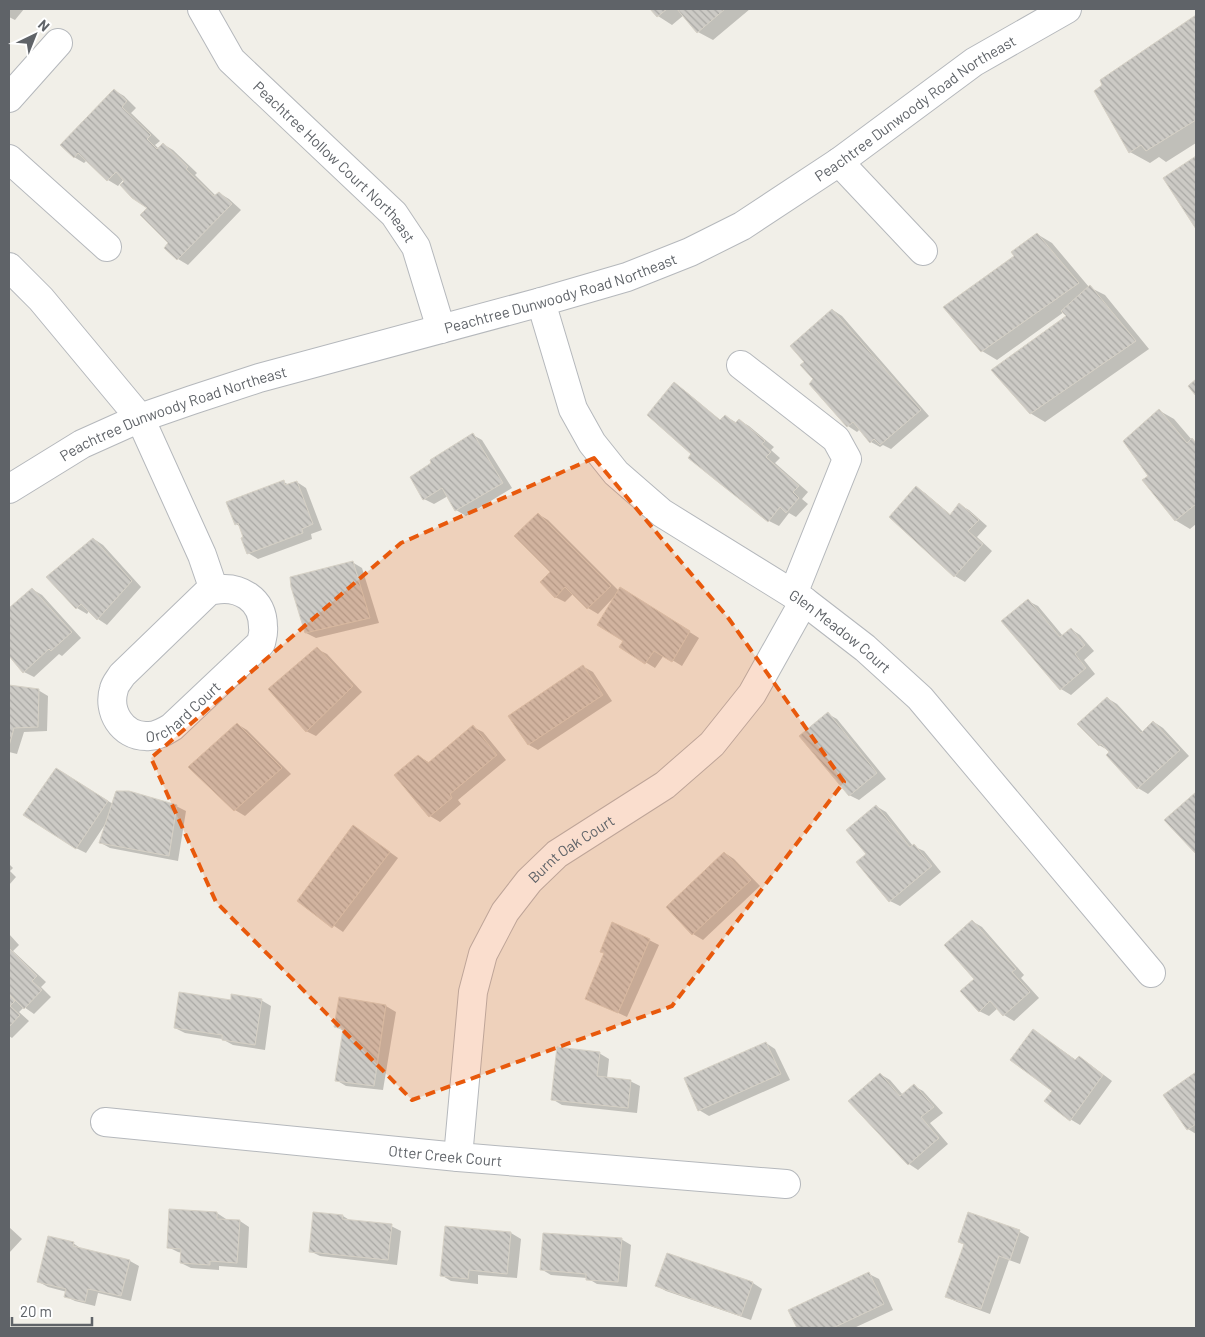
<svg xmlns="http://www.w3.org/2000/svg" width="1205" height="1337" viewBox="0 0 1205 1337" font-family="Barlow,sans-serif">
  <defs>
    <pattern id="building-back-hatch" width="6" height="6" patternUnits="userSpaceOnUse" patternTransform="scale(1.25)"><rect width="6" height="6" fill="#cccac5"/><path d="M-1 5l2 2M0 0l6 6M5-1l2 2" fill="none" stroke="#a9a8a4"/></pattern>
  </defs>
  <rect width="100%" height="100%" fill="#f1efe8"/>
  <g fill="#0003">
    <path d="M9,9H24L15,20L9,17Z"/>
    <path d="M651,9H750L713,40L698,32L684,15L672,25L658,16Z"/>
    <path d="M1196,17V143L1166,162L1159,157L1150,163L1130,152L1101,80Z"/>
    <path d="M114,90L124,96L136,108L131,113L160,141L155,145L159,149L163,144L173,150L197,173L195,175L216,196L219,193L229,199L241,210L188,265L178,259L166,248L170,243L149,208L124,179L118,186L108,180L87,160L84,163L74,157Z"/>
    <path d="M1196,158V226L1165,178Z"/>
    <path d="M1037,234L1052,243L1089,287L1105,295L1149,349L1045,422L1030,413L1068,316L1064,312L997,360L982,351L1016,256Z"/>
    <path d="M833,310L842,316L929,416L891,449L883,445L880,447L871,442L860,429L857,432L848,426L814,379L806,363Z"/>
    <path d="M674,384L684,390L721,421L725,416L737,423L739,420L749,426L774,447L771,450L780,458L775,463L808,492L802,499L808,504L796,517L789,513L779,526L769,521L693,453Z"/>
    <path d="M1160,411L1174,419L1192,440L1196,442V524L1190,529L1175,520L1150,476Z"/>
    <path d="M473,435L482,440L512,488L466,516L456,510L448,496L434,504L424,499Z"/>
    <path d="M284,482L289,485L297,482L306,488L322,530L311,534L312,539L258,559L248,553L241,527L236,524Z"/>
    <path d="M916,487L925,493L951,515L960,505L969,510L987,526L977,537L992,551L965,582L955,576L891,517Z"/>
    <path d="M538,514L548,520L619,591L630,594L699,638L682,666L664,655L655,668L621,647L625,641L613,598L598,614L588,608L573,594L565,602L555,597L552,572Z"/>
    <path d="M94,539L103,545L141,587L107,625L98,619L89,611L87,614L77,608L48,577Z"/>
    <path d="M352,562L362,568L379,623L316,638L306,633Z"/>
    <path d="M32,589L42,595L81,638L62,656L59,654L34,677L24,672L9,654V610Z"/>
    <path d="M1028,601L1038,606L1063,636L1071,629L1080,635L1094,651L1084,660L1095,674L1071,695L1061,689L1003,621Z"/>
    <path d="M317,649L327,654L362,692L316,736L306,731Z"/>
    <path d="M584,667L593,672L612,701L538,750L529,745Z"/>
    <path d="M9,686L38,690L48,696L47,731L24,732L17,754L9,752Z"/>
    <path d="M1107,698L1117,704L1143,732L1154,722L1163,728L1189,756L1148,794L1138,788L1107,755L1111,752L1099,745Z"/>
    <path d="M828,714L837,719L886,779L859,800L849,795Z"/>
    <path d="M237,724L247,730L291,774L245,816L235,810L190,767Z"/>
    <path d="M473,727L483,732L506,760L458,800L461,804L440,822L430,816L396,775L418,756L430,763Z"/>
    <path d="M66,775L113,804L176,806L186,811L178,861L110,848L101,843L106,823L86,853L76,848Z"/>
    <path d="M1196,793V852L1165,820Z"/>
    <path d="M876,806L886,812L913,846L924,851L941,872L900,906L890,901L867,854Z"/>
    <path d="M354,826L398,858L343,932L298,901Z"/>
    <path d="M725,853L734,859L760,886L703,940L693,934L668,907Z"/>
    <path d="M9,864L13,868L10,871L16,877L9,885Z"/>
    <path d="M972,921L982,927L1024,975L1021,978L1039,998L1014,1021L1004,1015L998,1008L989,1016L979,1011Z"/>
    <path d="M9,934L19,945L13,951L46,982L41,987L51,997L34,1014L24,1007L19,1012L29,1021L12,1038L9,1036Z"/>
    <path d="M649,940L659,945L627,1017L586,998L606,953Z"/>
    <path d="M340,999L386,1006L396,1012L383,1090L346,1086L336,1080L344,1031L336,1027Z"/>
    <path d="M261,1000L271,1006L265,1050L233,1045L222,1039L185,1033L175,1028L232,1001Z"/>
    <path d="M1033,1030L1076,1060L1079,1057L1088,1063L1112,1081L1080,1125L1070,1119L1054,1091Z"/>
    <path d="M766,1043L775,1049L790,1080L709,1116L699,1110Z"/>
    <path d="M599,1053L609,1059L607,1078L630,1081L640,1086L637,1113L562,1105L552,1099Z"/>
    <path d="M880,1074L890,1080L903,1095L914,1086L923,1091L943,1113L930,1123L948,1144L918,1170L909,1164Z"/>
    <path d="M1196,1074V1134L1188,1129L1165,1096Z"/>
    <path d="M217,1213L226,1219V1221H240L249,1227L247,1268L219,1266V1270L191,1268L181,1263L182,1253L178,1252L168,1247Z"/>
    <path d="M969,1214L1020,1232L1029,1237L1020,1264L1009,1260L990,1314L957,1302L947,1297L965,1245L959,1242Z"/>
    <path d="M343,1216L351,1221L391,1226L401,1231L397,1265L320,1256L310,1251Z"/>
    <path d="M9,1227L22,1239L9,1253Z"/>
    <path d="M446,1227L511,1233L521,1239L517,1278L478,1275V1284L451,1281L441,1275Z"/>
    <path d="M621,1239L631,1245L627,1287L597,1284L587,1278L551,1275L541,1269Z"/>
    <path d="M73,1243L83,1250L130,1261L139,1266L131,1301L98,1293L95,1306L75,1301L65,1296L67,1292L48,1287L39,1282Z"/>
    <path d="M668,1254L753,1283L762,1289L751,1320L666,1291L657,1286Z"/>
    <path d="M869,1274L879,1279L893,1310L854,1328H798L790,1311Z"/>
  </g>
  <g fill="url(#building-back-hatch)" stroke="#d6d1c6">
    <path d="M650,9H667L657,17Z"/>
    <path d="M677,9H725L697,33Z"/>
    <path d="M1196,15V120L1146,151L1141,145L1129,153L1094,91L1102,85L1100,80Z"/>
    <path d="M114,89L127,101L122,107L151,135L147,139L157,149L163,143L188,167L186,169L214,196L219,192L232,204L177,260L164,248L168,243L140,215L147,208L132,198L120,185L124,181L116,172L107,181L78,153L74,158L60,145Z"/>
    <path d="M1196,156V229L1163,178Z"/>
    <path d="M1037,233L1079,283L981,352L943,307L1014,256L1011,252Z"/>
    <path d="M1090,285L1136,341L1030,414L991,370L1066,316L1061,311Z"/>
    <path d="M832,309L921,410L880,445L874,439L870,443L853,422L847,427L809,384L813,379L800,365L804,362L790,346Z"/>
    <path d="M1196,379V396L1188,386Z"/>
    <path d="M674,382L720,420L725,415L735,423L739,419L765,441L762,444L771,452L766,457L799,486L793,492L799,498L786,513L780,507L768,522L688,458L691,454L647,415Z"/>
    <path d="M1159,409L1187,443L1192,438L1196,443V504L1175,521L1142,480L1148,476L1123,441Z"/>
    <path d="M473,433L503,483L455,511L442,488L423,500L410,477L431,463L430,460Z"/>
    <path d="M284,480L285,485L297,481L313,524L302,529L303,533L247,554L241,538L243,537L238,523L235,525L226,502Z"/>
    <path d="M916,486L950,515L959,503L979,520L968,531L983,544L954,577L889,517Z"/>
    <path d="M538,513L611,586L587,609L565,587L555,598L540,582L550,572L514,536Z"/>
    <path d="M93,538L132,581L97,620L81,604L76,609L46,577Z"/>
    <path d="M353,561L370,618L305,633L291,587L290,577Z"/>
    <path d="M620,587L690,631L672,662L654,651L645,664L619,647L623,641L597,625Z"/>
    <path d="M32,588L72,632L51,651L49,649L23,673L9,656V608Z"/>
    <path d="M1028,599L1060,637L1071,628L1085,645L1075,654L1086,668L1060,690L1001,621Z"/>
    <path d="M317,647L353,686L306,732L268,689Z"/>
    <path d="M583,665L603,695L528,745L508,716Z"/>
    <path d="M9,685L39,689L38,727L14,728L9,746Z"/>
    <path d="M1107,697L1141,733L1153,721L1180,750L1137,789L1106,755L1109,752L1101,744L1099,746L1077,724Z"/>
    <path d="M828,712L877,773L849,796L799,736Z"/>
    <path d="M237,723L282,768L234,811L188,767Z"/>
    <path d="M473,725L497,755L450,794L452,798L429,817L394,775L418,755L428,763Z"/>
    <path d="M56,768L108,801L76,849L23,815Z"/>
    <path d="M116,791H129L177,805L169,856L99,843Z"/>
    <path d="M1196,792V854L1164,820Z"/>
    <path d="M876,805L910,847L914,844L932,866L889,902L856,862L866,854L846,830Z"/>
    <path d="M353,825L390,852L332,928L297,901Z"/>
    <path d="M724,852L751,880L692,935L666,907Z"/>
    <path d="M972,920L1016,969L1012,972L1030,992L1003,1016L990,1001L979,1012L960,991L974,979L944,945Z"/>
    <path d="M612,922L650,939L618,1013L585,999L604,953L600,952Z"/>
    <path d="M9,948L37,976L32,981L42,990L24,1009L9,994Z"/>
    <path d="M179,992L231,1000V994L262,999L255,1045L222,1040V1035L174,1028Z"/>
    <path d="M9,995L15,1001L10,1006L20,1015L9,1027Z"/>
    <path d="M339,997L386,1005L374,1086L335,1081L343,1029L334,1027Z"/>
    <path d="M1033,1029L1075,1060L1079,1056L1103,1075L1070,1121L1044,1101L1052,1091L1010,1060Z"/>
    <path d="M766,1042L781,1074L698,1111L684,1078Z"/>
    <path d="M557,1047L600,1052L597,1076L631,1080L628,1108L551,1100Z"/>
    <path d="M1196,1072V1124L1187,1130L1163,1095Z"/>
    <path d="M880,1073L900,1096L914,1084L934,1107L921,1117L939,1138L908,1165L848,1101Z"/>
    <path d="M169,1209L217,1212V1219L240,1220L237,1263L210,1261V1265L180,1263L181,1249L167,1248Z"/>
    <path d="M313,1212L343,1215L342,1219L392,1224L388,1260L309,1252Z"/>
    <path d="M968,1212L1020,1230L1010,1260L999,1256L981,1309L945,1297L964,1244L958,1242Z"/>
    <path d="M445,1226L511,1232L507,1274L469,1270L468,1279L440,1276Z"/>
    <path d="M543,1233L622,1238L618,1282L586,1280V1274L540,1270Z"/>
    <path d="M48,1236L74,1242L73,1246L130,1260L121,1296L88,1289L85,1302L64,1297L66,1289L37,1282Z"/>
    <path d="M667,1253L753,1282L741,1316L655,1286Z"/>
    <path d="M869,1272L884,1304L833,1328H797L788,1310Z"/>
  </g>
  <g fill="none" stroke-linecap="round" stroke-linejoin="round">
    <defs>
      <g id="minor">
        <path id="s1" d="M202,9L231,60L394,214L416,247L441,329"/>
        <path d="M9,98L58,43"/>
        <path d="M9,159L107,247"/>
        <path d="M839,162L923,251"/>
        <path id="s2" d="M9,267L41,299L140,418L202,555L214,590H210L122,675C119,680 115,684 114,689C107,711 122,736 146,736C156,737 164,732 172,727L261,643C262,638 264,632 263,627C263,599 239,585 214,590"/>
        <path id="s3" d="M541,302L573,409L592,443L616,473L662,513L804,601L865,648L920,698L1151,973"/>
        <path d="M741,365L836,439L847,459L793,594"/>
        <path id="s4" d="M9,489L82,444L140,418L192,400L259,378L541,302L627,277L690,252L742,226L839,162L974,62L1067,9"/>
        <path id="s5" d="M105,1122L458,1157L786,1184"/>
        <path id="s6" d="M458,1157L473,992L483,954L505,912L529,881L557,854L665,785L712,744L752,694L804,601"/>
      </g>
    </defs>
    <use href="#minor" stroke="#b5b8bc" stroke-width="30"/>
    <use href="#minor" stroke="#fff" stroke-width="28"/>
  </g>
  <path fill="#e8590c" fill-opacity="0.2" stroke="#e8590c" stroke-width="4" stroke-dasharray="10 6" stroke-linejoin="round" d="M594,458L729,619L844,782L672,1006L412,1100L216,902L151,758L401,543Z"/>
  <g text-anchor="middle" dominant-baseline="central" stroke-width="5" stroke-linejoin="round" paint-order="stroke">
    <g font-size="15" fill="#5f6368" stroke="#fff">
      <text stroke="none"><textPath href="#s4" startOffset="992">Peachtree Dunwoody Road Northeast</textPath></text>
      <text stroke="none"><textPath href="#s1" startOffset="204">Peachtree Hollow Court Northeast</textPath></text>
      <text stroke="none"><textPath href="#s4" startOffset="588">Peachtree Dunwoody Road Northeast</textPath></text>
      <text stroke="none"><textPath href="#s4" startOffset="182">Peachtree Dunwoody Road Northeast</textPath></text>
      <text stroke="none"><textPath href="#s3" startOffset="464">Glen Meadow Court</textPath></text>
      <text stroke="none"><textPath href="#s2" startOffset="641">Orchard Court</textPath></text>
      <text stroke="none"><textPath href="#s6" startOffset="345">Burnt Oak Court</textPath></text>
      <text stroke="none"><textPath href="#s5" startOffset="342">Otter Creek Court</textPath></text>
    </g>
  </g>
  <rect width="1205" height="1337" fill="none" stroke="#5f6368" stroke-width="20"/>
  <g transform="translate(35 35) rotate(43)" stroke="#ffffff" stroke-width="4" paint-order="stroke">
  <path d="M0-4L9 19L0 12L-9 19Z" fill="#5f6368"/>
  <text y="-8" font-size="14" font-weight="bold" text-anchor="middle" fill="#5f6368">N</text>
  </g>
  <path d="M12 1317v8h80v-8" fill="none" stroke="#5f6368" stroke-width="2.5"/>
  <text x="20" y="1317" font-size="15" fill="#5f6368" stroke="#ffffff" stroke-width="4" paint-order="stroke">20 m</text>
</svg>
